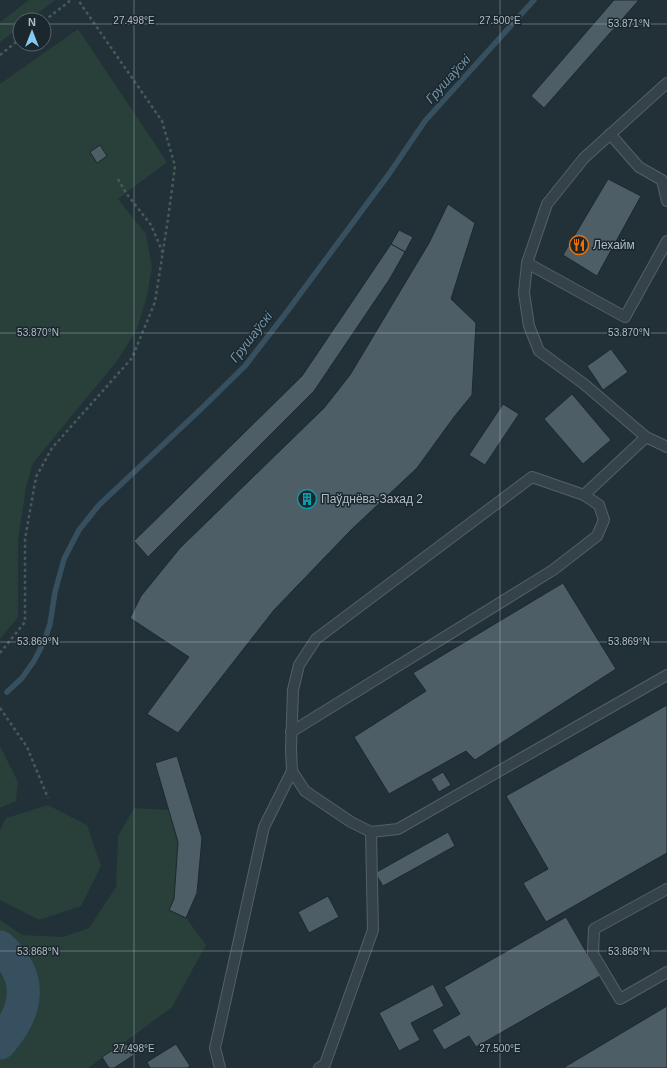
<svg xmlns="http://www.w3.org/2000/svg" width="667" height="1068" viewBox="0 0 667 1068" font-family="Helvetica,sans-serif">
  <rect width="100%" height="100%" fill="#223138"/>
  <g fill="#283f3a">
    <path d="M29,0H55L29,20H20V27L0,42V22Z"/>
    <path d="M78,29L167,162L118,199L146,234L152,267L147,296L137,329L117,361L33,463L26,487L18,541V617L0,639V84Z"/>
    <path d="M0,746L18,782L16,801L0,808Z"/>
    <path d="M48,805L87,825L101,866L81,906L39,920L0,900V830L6,818Z"/>
    <path d="M134,808L169,810L178,842L186,918L206,945L172,1007L125,1042L88,1068H0V920L22,935L63,937L89,928L116,887L118,836Z"/>
  </g>
  <g fill="none" stroke-linecap="round" stroke-linejoin="round">
    <path stroke="#36505f" stroke-width="5.5" d="M7,692L22,678L34,661L44,642L50,624L55,592L64,559L79,530L99,505L201,409L245,366L286,313L389,174L425,121L534,0"/>
    <path stroke="#36505f" stroke-width="33" d="M0,947C34,977 28,1011 0,1043"/>
  </g>
  <g fill="#4d5e67" stroke="#1d292f">
    <path d="M614,0H639L544,108L531,96Z"/>
    <path d="M100,145L107,156L97,163L90,152Z"/>
    <path d="M608,179L641,196L597,276L563,255Z"/>
    <path d="M448,204L475,223L451,299L476,323L472,395L454,417L417,468L351,530L274,610L178,733L147,714L189,657L130,618L141,596L180,548L324,408L350,375L429,243Z"/>
    <path d="M399,230L413,237L405,252L391,244Z"/>
    <path d="M391,244L405,252L389,280L314,391L148,557L134,541L302,376Z"/>
    <path d="M611,349L628,372L603,390L587,366Z"/>
    <path d="M572,394L611,440L583,464L544,419Z"/>
    <path d="M503,404L519,414L485,465L469,455Z"/>
    <path d="M563,583L616,669L475,760L466,751L389,794L354,737L426,691L413,673Z"/>
    <path d="M667,705V853L546,922L523,883L548,869L506,796Z"/>
    <path d="M177,756L202,838L197,893L186,918L169,910L174,899L178,842L155,763Z"/>
    <path d="M443,772L451,785L439,792L431,779Z"/>
    <path d="M448,832L455,846L383,886L375,873Z"/>
    <path d="M328,896L339,917L309,933L298,912Z"/>
    <path d="M566,917L600,976L476,1047L469,1036L444,1050L432,1030L460,1014L444,987Z"/>
    <path d="M433,984L444,1006L411,1023L420,1040L399,1051L379,1013Z"/>
    <path d="M667,1006V1068H563Z"/>
    <path d="M125,1042L134,1055L114,1068H109L102,1057Z"/>
    <path d="M176,1044L190,1066L187,1068H150L147,1062Z"/>
  </g>
  <g fill="none" stroke-linecap="round" stroke-linejoin="round">
    <defs>
      <g id="service">
        <path d="M667,83L584,158L547,204L527,263L524,293L529,326L539,351L584,384L646,437L667,447"/>
        <path d="M610,134L639,167L662,180L667,201"/>
        <path d="M527,263L625,317L667,241"/>
        <path d="M646,437L584,495L532,477L316,639L299,665L293,690L291,749L292,771L305,791L351,822L371,832L398,829L667,675"/>
        <path d="M291,732L553,570L597,536L604,520L599,505L584,495"/>
        <path d="M667,889L594,929L593,954L620,999L667,972"/>
        <path d="M220,1068L215,1048L264,827L292,771"/>
        <path d="M319,1068L325,1064L373,930L371,832"/>
      </g>
    </defs>
    <use href="#service" stroke="#536066" stroke-width="12"/>
    <g stroke="#465b58" stroke-width="2.5" stroke-dasharray="3 3" stroke-linecap="butt">
      <path d="M44,21L71,0"/>
      <path d="M0,55L20,39"/>
      <path d="M118,179L126,193L151,225L163,253"/>
      <path d="M0,653L25,622V539L36,477L52,448L132,358L155,302L168,219L175,166L162,121L78,0"/>
      <path d="M0,708L27,747L48,798"/>
    </g>
    <use href="#service" stroke="#364249" stroke-width="10"/>
  </g>
  <path fill="none" stroke="#b0bdc5" stroke-width="1" stroke-opacity="0.45" d="M134,0V1068M500,0V1068M0,24H20M44,24H667M0,333H667M0,642H667M0,951H667"/>
  <defs>
    <symbol id="restaurant-ring" viewBox="-11 -11 22 22"><circle r="9.5" fill="#1b272d" stroke="#e8710a" stroke-width="1.5"/><path d="M-5-6h1v4h1v-4h1v4h1v-4h1v5L-1.5 .5V6h-2V.5L-5-1ZM5-6V6H3V1.5H1.5Q1.5-4 5-6Z" fill="#e8710a"/></symbol>
    <symbol id="building-ring" viewBox="-11 -11 22 22"><circle r="9.5" fill="#1b272d" stroke="#0f9aa8" stroke-width="1.5"/><path d="M-4-6H4V6H1V3H-1V6H-4ZM-2.5-4.3h1.7v1.8h-1.7ZM.8-4.3h1.7v1.8H.8ZM-2.5-1h1.7V.8h-1.7ZM.8-1h1.7V.8H.8Z" fill="#0f9aa8"/></symbol>
  </defs>
  <g fill-rule="evenodd">
    <use href="#restaurant-ring" x="568" y="234" width="22" height="22"/>
    <use href="#building-ring" x="296" y="488" width="22" height="22"/>
  </g>
  <g text-anchor="middle" dominant-baseline="central" stroke-width="3" stroke-linejoin="round" paint-order="stroke">
    <g font-size="12" fill="#b0bdc5" stroke="#1b272d" text-anchor="start">
      <text x="593" y="245">Лехайм</text>
      <text x="321" y="499">Паўднёва-Захад 2</text>
    </g>
    <g font-size="13" font-style="italic" fill="#7295a8" stroke="#1b272d">
      <text transform="translate(448 79) rotate(-48)">Грушаўскі</text>
      <text transform="translate(251 337) rotate(-52)">Грушаўскі</text>
    </g>
  </g>
  <g font-size="10" text-anchor="middle" fill="#b0bdc5" stroke="#1b272d" stroke-width="3" stroke-linejoin="round" paint-order="stroke">
    <text x="134" y="24">27.498°E</text>
    <text x="500" y="24">27.500°E</text>
    <text x="629" y="27">53.871°N</text>
    <text x="38" y="336">53.870°N</text>
    <text x="629" y="336">53.870°N</text>
    <text x="38" y="645">53.869°N</text>
    <text x="629" y="645">53.869°N</text>
    <text x="38" y="955">53.868°N</text>
    <text x="629" y="955">53.868°N</text>
    <text x="134" y="1052">27.498°E</text>
    <text x="500" y="1052">27.500°E</text>
  </g>
  <g transform="translate(32 32)"><circle r="19" fill="#1b272d" stroke="#57636a"/>
  <path d="M0-3L7 15L0 10L-7 15Z" fill="#87c9f3"/>
  <text y="-6" font-size="11" font-weight="bold" text-anchor="middle" fill="#b0bdc5">N</text>
  </g>
</svg>
